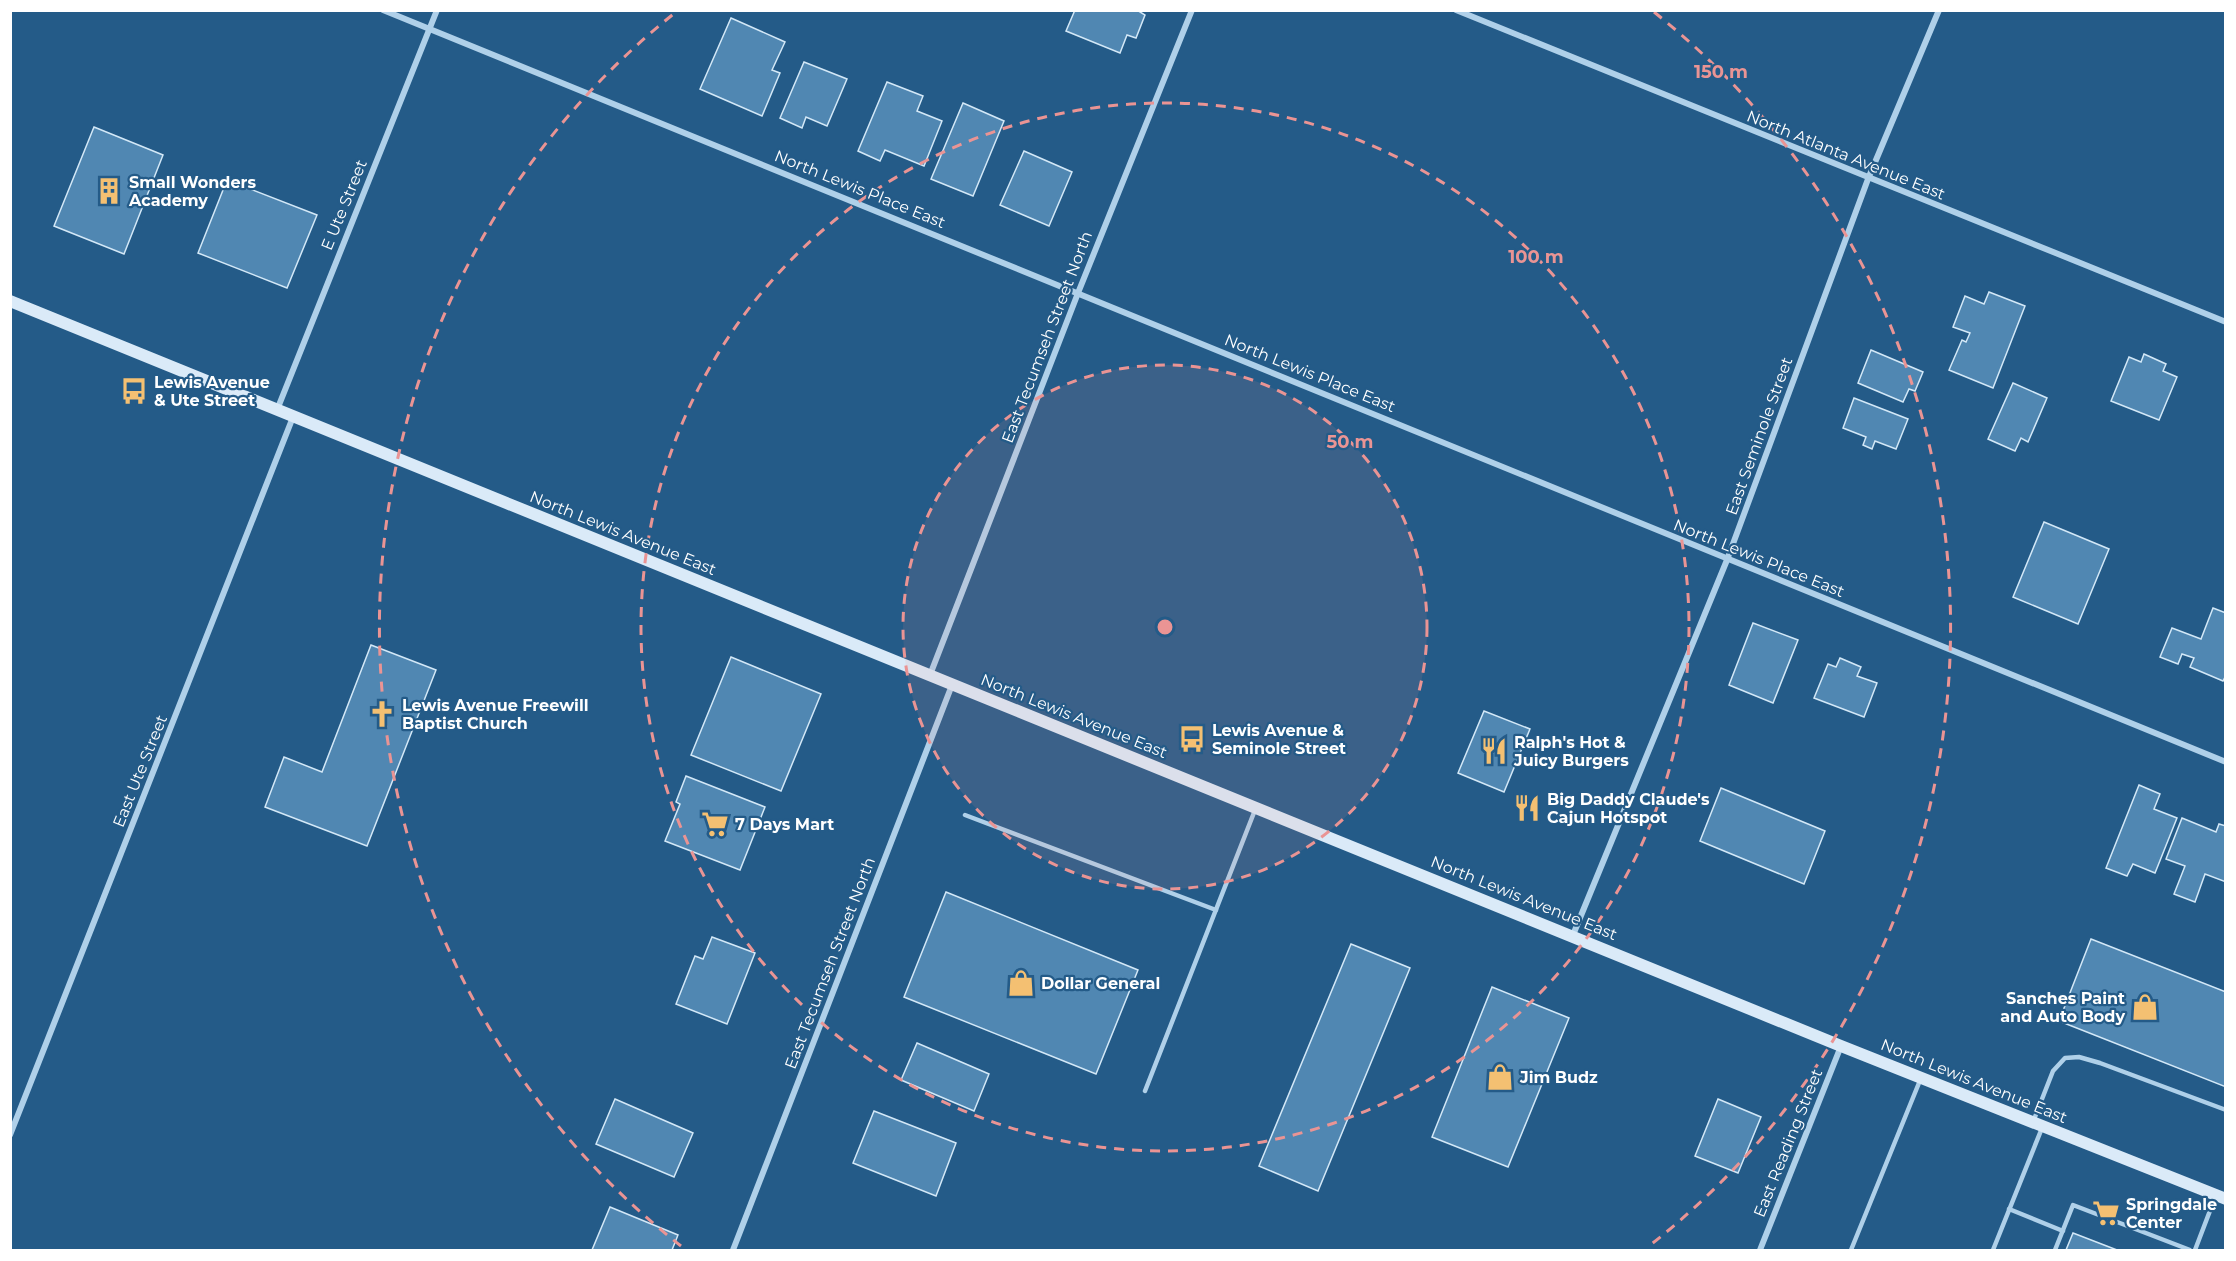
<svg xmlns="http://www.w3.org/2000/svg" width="2236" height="1261" viewBox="0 0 2236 1261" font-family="Montserrat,sans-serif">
  <rect width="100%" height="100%" fill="#245b88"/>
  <g fill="#5087b2" stroke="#d3e8f7" stroke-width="1.5">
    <path d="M1075,10H1137L1145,15L1136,38L1127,35L1120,53L1066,31Z"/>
    <path d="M731,18L785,42L772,70L780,73L762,116L700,89Z"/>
    <path d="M804,62L847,79L827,126L806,117L802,128L780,118Z"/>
    <path d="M887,82L923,96L917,111L942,121L924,166L885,150L880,161L858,151Z"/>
    <path d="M963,103L1004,121L973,196L931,179Z"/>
    <path d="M94,127L163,155L124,254L54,226Z"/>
    <path d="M1024,151L1072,172L1049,226L1000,205Z"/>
    <path d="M227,180L317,215L287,288L198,253Z"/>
    <path d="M1989,292L2025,306L1993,388L1949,370L1962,340L1966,342L1970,333L1953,327L1965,296L1984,304Z"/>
    <path d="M1871,350L1923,372L1915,391L1909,389L1903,402L1858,383Z"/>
    <path d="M2144,354L2166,364L2163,371L2177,377L2159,420L2111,401L2129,357L2141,362Z"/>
    <path d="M2013,383L2047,398L2028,442L2021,438L2015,451L1988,439Z"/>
    <path d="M1854,398L1908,419L1896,449L1875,441L1872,449L1863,445L1866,437L1843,428Z"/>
    <path d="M2044,522L2109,549L2078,624L2013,597Z"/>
    <path d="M2213,608L2226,613V675L2223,681L2190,667L2194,658L2182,654L2178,664L2160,657L2172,628L2201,639Z"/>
    <path d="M1753,623L1798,640L1773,703L1729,685Z"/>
    <path d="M371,645L436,670L367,846L265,807L284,757L322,772Z"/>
    <path d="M731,657L821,694L781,791L691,755Z"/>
    <path d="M1840,658L1861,667L1857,676L1877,683L1864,717L1814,698L1828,664L1836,667Z"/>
    <path d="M1484,711L1530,729L1504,792L1458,773Z"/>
    <path d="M686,776L765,807L740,870L665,841L680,804L676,802Z"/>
    <path d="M2139,785L2160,794L2154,809L2177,818L2155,873L2133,864L2127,876L2106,868Z"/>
    <path d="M1721,788L1825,831L1804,884L1700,841Z"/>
    <path d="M2182,818L2216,832L2219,824L2226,826V882L2205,874L2195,902L2174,894L2185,866L2166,859Z"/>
    <path d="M946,892L1138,970L1096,1074L904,997Z"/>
    <path d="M712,937L755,953L727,1024L676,1004L695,956L703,959Z"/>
    <path d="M2091,939L2226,992V1087L2059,1021Z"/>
    <path d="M1351,944L1410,968L1318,1191L1259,1166Z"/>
    <path d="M1492,987L1569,1018L1508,1167L1432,1137Z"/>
    <path d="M917,1043L989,1074L974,1111L901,1080Z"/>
    <path d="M615,1099L693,1133L674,1177L596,1144Z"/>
    <path d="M1718,1099L1761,1117L1738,1173L1695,1156Z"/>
    <path d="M874,1111L956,1143L936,1196L853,1163Z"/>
    <path d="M610,1207L678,1235L672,1250H592Z"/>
    <path d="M2073,1233L2117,1250H2066Z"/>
  </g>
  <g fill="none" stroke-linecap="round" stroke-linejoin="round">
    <g stroke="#afd0e9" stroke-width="4.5">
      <path d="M965,815L1216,910"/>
      <path d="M1145,1091L1255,810"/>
      <path d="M2033,1122L2053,1071L2065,1058L2079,1057L2100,1063L2226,1110"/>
      <path d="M2009,1209L2063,1231"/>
      <path d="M1851,1250L1921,1078"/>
      <path d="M1993,1250L2042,1128"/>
      <path d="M2055,1250L2073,1205L2190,1250"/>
      <path d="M2195,1250L2216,1195"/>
    </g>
    <g stroke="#afd0e9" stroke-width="6">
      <path d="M383,10L2226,762"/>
      <path d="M1456,10L2226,322"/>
      <path d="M277,410L437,10"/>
      <path d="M930,675L1078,293L1192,10"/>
      <path d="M1573,935L1727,560L1868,179L1939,10"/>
      <path d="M10,1135L293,417"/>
      <path d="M733,1250L952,685"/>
      <path d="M1760,1250L1841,1046"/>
    </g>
    <path stroke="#daeaf8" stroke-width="12" d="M10,301L1841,1046L2226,1199"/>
  </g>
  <circle cx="1165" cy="627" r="262" fill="#ea9494" fill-opacity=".12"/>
  <g fill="none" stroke="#ea9494" stroke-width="3" stroke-dasharray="10 8">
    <circle cx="1165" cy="627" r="262"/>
    <circle cx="1165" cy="627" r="524"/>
    <path d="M681 1246A786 786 0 0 1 676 12M1654 12A786 786 0 0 1 1649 1246"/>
  </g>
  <defs>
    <symbol id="building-bare" viewBox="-9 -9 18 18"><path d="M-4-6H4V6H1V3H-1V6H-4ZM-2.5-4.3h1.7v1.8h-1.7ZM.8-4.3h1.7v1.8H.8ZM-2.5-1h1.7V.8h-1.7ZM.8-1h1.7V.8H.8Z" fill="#f4c072" stroke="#245b88" stroke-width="2.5" paint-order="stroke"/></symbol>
    <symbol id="bus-bare" viewBox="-9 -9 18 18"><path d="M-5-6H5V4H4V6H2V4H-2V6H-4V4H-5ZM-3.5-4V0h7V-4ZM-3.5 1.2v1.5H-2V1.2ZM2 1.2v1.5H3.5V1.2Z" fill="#f4c072" stroke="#245b88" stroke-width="2.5" paint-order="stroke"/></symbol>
    <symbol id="church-bare" viewBox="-9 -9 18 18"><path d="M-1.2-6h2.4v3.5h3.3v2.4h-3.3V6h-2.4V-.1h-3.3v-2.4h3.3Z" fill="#f4c072" stroke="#245b88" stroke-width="2.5" paint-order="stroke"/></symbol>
    <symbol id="restaurant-bare" viewBox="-9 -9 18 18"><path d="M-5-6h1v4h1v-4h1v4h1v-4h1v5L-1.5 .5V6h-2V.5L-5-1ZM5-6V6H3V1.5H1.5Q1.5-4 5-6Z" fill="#f4c072" stroke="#245b88" stroke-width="2.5" paint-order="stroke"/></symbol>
    <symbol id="supermarket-bare" viewBox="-9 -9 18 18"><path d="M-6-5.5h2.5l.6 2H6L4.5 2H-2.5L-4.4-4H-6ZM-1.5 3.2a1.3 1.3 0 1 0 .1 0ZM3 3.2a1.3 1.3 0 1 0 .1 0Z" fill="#f4c072" stroke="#245b88" stroke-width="2.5" paint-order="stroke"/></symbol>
    <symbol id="shop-bare" viewBox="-9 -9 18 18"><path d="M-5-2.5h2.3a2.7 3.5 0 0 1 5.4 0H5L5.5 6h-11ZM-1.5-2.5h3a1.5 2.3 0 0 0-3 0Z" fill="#f4c072" stroke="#245b88" stroke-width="2.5" paint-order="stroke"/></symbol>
  </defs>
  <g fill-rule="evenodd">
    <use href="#building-bare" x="90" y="172" width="38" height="38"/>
    <use href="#bus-bare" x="115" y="372" width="38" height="38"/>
    <use href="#church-bare" x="363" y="695" width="38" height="38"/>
    <use href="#bus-bare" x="1173" y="720" width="38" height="38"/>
    <use href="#restaurant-bare" x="1475" y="732" width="38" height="38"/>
    <use href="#restaurant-bare" x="1508" y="789" width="38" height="38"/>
    <use href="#supermarket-bare" x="696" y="805" width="38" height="38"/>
    <use href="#shop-bare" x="1002" y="964" width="38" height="38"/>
    <use href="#shop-bare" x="2126" y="988" width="38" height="38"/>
    <use href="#shop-bare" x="1481" y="1058" width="38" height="38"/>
    <use href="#supermarket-bare" x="2087" y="1194" width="38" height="38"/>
  </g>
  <g text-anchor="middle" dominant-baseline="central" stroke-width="4.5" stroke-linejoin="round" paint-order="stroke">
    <g font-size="16" fill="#fff" stroke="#245b88">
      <text transform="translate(1846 155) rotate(22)">North Atlanta Avenue East</text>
      <text transform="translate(860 189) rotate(22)">North Lewis Place East</text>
      <text transform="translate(344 205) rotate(-68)">E Ute Street</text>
      <text transform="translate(1047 337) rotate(-69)">East Tecumseh Street North</text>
      <text transform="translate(1310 373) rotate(22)">North Lewis Place East</text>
      <text transform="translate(1759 436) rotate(-70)">East Seminole Street</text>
      <text transform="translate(623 533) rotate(22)">North Lewis Avenue East</text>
      <text transform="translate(1759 558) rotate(22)">North Lewis Place East</text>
      <text transform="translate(1074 716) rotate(22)">North Lewis Avenue East</text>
      <text transform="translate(140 771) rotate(-68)">East Ute Street</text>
      <text transform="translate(1524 898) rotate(22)">North Lewis Avenue East</text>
      <text transform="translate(830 963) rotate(-69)">East Tecumseh Street North</text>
      <text transform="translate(1974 1081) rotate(22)">North Lewis Avenue East</text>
      <text transform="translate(1788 1143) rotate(-68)">East Reading Street</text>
    </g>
    <g font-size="16" font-weight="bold" fill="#fff" stroke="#245b88" text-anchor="start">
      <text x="129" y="182">Small Wonders<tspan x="129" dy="18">Academy</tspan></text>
      <text x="154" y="382">Lewis Avenue<tspan x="154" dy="18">&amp; Ute Street</tspan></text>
      <text x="402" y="705">Lewis Avenue Freewill<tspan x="402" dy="18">Baptist Church</tspan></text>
      <text x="1212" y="730">Lewis Avenue &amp;<tspan x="1212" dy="18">Seminole Street</tspan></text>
      <text x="1514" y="742">Ralph's Hot &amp;<tspan x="1514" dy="18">Juicy Burgers</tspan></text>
      <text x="1547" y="799">Big Daddy Claude's<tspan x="1547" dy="18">Cajun Hotspot</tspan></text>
      <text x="735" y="824">7 Days Mart</text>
      <text x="1041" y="983">Dollar General</text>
      <text x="2125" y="998" text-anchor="end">Sanches Paint<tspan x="2125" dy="18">and Auto Body</tspan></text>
      <text x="1520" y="1077">Jim Budz</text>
      <text x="2126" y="1204">Springdale<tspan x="2126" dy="18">Center</tspan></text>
    </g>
  </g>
  <circle cx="1165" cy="627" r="9" fill="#ea9494" stroke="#245b88" stroke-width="3"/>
  <g font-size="18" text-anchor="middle" font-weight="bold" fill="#ea9494" stroke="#245b88" stroke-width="4.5" stroke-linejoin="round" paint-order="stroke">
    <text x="1721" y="78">150 m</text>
    <text x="1536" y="263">100 m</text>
    <text x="1350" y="448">50 m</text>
  </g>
  <rect width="2236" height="1261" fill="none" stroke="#ffffff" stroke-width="24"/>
</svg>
